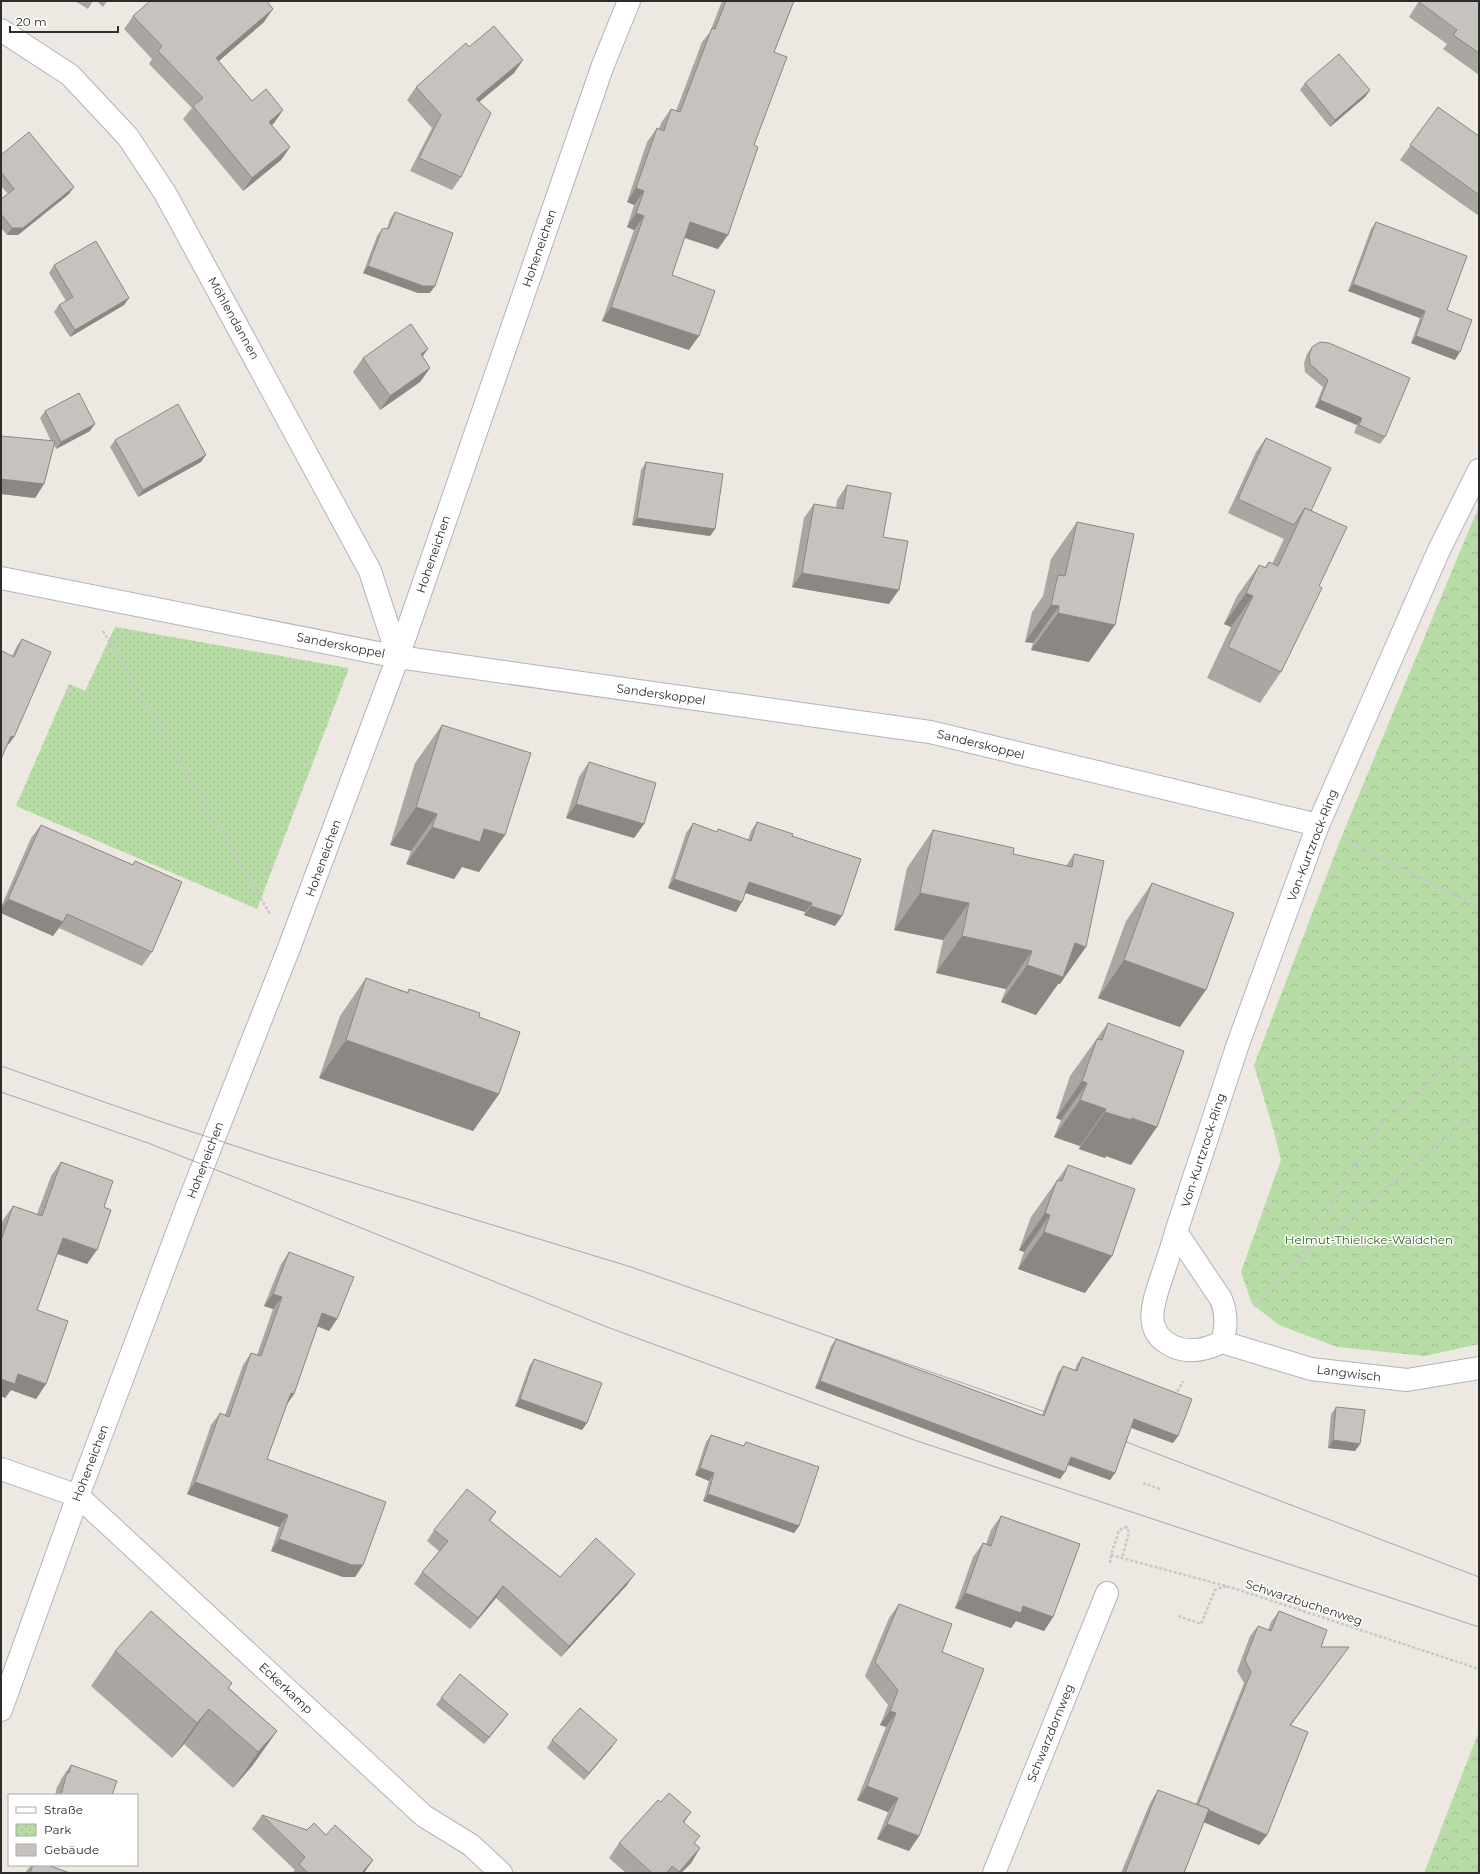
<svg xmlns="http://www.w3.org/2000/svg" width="1480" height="1874" viewBox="0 0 1480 1874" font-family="Montserrat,sans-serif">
  <defs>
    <pattern id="forest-crowns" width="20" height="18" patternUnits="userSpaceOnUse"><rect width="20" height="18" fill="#b7dca5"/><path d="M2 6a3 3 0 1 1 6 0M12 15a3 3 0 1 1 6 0" fill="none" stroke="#9ebd8e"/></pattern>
    <pattern id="park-dots" width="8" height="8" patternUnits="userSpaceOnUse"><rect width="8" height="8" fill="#b7dca5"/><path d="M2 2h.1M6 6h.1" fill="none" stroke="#9ebd8e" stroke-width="1.8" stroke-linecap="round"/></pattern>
  </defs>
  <rect width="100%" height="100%" fill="#ede8e2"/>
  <g fill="url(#forest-crowns)">
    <path d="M1479,506V1344L1425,1356L1337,1347L1279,1325L1252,1304L1241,1272L1281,1160L1274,1132L1254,1065L1343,833Z"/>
    <path d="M1479,1731V1873H1424Z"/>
  </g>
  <path fill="url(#park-dots)" d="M115,627L349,668L257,909L16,806L69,684L85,691Z"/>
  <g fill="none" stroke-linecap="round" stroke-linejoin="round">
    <defs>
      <g id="minor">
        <path d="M1,30L70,75L128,137L165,193L370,571L398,657"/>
        <path d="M1,578L398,657L930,732L1318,825"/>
        <path d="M1176,1232L1238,1044L1318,825L1439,550L1479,470"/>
        <path d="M1176,1232L1221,1299C1227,1314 1227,1327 1222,1342C1206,1350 1189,1354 1172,1346C1141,1331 1154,1301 1162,1276C1167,1261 1172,1247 1176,1232Z"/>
        <path d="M1222,1342L1311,1369L1407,1380L1479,1368"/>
        <path d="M1,1469L78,1496L424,1816L471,1845L501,1873"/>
        <path d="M1,1710L78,1496L188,1204L289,948L398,657L603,65L629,1"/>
        <path d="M994,1873L1107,1593"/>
      </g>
    </defs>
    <use href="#minor" stroke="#b2b3bc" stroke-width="24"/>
    <g stroke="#c8c8c8" stroke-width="2.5" stroke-dasharray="3 2" stroke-linecap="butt">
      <path d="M103,631L270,914"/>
      <path d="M1344,838L1479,908"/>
      <path d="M1297,1262L1382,1123L1479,1042"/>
      <path d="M1255,1307L1296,1264L1479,1110"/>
      <path d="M1175,1396L1183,1381"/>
      <path d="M1143,1483L1160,1489"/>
      <path d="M1111,1555L1233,1588L1479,1669"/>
      <path d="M1110,1563L1111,1555L1119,1530L1127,1527L1129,1533L1122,1558"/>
      <path d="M1178,1616L1201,1624L1215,1590L1226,1586"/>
    </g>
    <use href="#minor" stroke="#fff" stroke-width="22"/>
    <g stroke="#a5a7b5" stroke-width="1">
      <path d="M1,1066L156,1120L275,1159L628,1266L1054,1415"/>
      <path d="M1,1092L148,1143L267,1190L607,1327L914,1440L1479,1627"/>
      <path d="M1116,1438L1479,1577"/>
    </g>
  </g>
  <g fill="#aaa7a3">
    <path d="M75,1H93L88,9Z"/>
    <path d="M97,1H107L103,7Z"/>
    <path d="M722,1H794L774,52L754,145L718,249L684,238L672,275L689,350L602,321L634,230L627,227L634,205L627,202L647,142L657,128L659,129L661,123L671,109L676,111L702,42L710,32Z"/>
    <path d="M1419,1H1479V75L1443,49L1447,44L1409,17Z"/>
    <path d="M133,16L264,22L219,61L252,101L283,110L274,123L272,125L290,147L281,160L243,191L183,119L192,108L149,64L152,59L124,29Z"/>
    <path d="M469,47L523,60L514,73L479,102L461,177L452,190L410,171L432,128L407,100L416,87Z"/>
    <path d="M1305,83L1370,90L1365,97L1330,127L1300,90Z"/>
    <path d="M1438,107L1479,136V216L1400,160Z"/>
    <path d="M1,155L69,194L18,235H7L1,228V199L8,194L1,186Z"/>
    <path d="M395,212L430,293H418L363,273L377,236L382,229H387L390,219Z"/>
    <path d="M1376,222L1447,310L1455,360L1411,343L1420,318L1348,291L1371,229Z"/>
    <path d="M54,265L129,298L124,305L70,337L54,312L59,305L66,301L49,273Z"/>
    <path d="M1312,347L1385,437L1380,444L1354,433L1357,425L1315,407L1323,387L1305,372L1304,363L1307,354Z"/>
    <path d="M363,358L430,368L420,382L380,410L353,372Z"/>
    <path d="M45,411L90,431L56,449L54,445L44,484L35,498L1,494V436L51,441L40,418Z"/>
    <path d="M1266,438L1311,511L1319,586L1281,672L1260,703L1207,678L1231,627L1224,624L1237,596L1259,565L1265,567L1269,562L1272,564L1284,539L1228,513L1256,452Z"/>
    <path d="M115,440L201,462L138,497L110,447Z"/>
    <path d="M646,462L715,529L710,536L632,525L641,470Z"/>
    <path d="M847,485L883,537L889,604L792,587L804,518L814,504L836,508L837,500Z"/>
    <path d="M1077,522L1089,662L1031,650L1033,643L1025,642L1032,612L1043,596L1051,559Z"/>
    <path d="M22,639L9,744H8L12,656L17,646Z"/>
    <path d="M442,725L505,835L479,872L462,867L454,879L406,864L411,851L390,845L415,763Z"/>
    <path d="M589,762L644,824L634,838L566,818L579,777Z"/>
    <path d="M757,822L792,836L835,926L804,915L805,912L746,893L736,912L668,888L686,833L693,823L717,832L718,829L748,840L751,831Z"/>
    <path d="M41,825L133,865L135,861L152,952L142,966L59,928L53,936L1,913V907L31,838Z"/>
    <path d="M933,830L1013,854L1066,866L1074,854L1060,984H1058L1036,1015L1001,1002L1006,989L936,973L943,940L894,930L907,868Z"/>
    <path d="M1152,883L1180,1027L1098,998L1126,921Z"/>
    <path d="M366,978L407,992L409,989L479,1017L499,1094L473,1131L319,1078L340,1016Z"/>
    <path d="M1108,1023L1131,1165L1106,1156L1105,1158L1079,1149L1080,1146L1054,1137L1061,1120L1056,1118L1070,1076Z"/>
    <path d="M61,1162L104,1207L87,1264L57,1254L37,1310L46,1384L36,1399L11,1390L5,1398L1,1396V1226L3,1220L13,1206L37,1214L51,1176Z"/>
    <path d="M1068,1165L1085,1293L1018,1269L1024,1252L1019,1250L1031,1217Z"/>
    <path d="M289,1252L337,1319L329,1331L318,1326L287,1404L267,1459L363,1565L355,1577H343L271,1551L279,1527L187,1494L211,1425L220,1413L225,1415L243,1365L251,1353L257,1355L273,1309L264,1306L281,1264Z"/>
    <path d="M836,1339L1042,1415L1058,1373L1063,1366L1075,1370L1077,1364L1082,1357L1178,1436L1173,1443L1131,1428L1115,1473L1110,1480L1068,1465L1065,1472L1060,1479L815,1388L831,1346Z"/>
    <path d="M534,1359L582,1430L515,1406L529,1367Z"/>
    <path d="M1336,1407L1360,1444L1355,1451L1328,1448L1331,1414Z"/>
    <path d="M711,1435L743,1446L746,1442L799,1526L794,1533L703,1501L709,1481L695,1475L706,1442Z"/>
    <path d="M496,1512L490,1521L560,1577L627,1585L561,1657L496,1598L470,1629L414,1584L422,1572L439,1551L427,1541L434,1530Z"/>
    <path d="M1001,1516L1053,1617L1044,1631L1016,1621L1011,1628L955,1608L973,1557L983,1543L986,1544L991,1530Z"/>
    <path d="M899,1604L942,1652L919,1836L909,1851L877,1839L888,1812L857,1800L886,1727L880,1725L888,1705L865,1676L889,1618Z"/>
    <path d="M1279,1611L1321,1647L1341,1658L1291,1725L1267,1835L1259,1845L1204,1822L1184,1873H1121L1150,1803L1158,1790L1196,1804L1244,1683L1237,1671L1250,1636L1258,1626L1268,1630L1271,1622Z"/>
    <path d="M115,1651L232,1683L229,1688L277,1731L252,1766L233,1788L184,1744L172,1758L91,1686Z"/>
    <path d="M441,1698L503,1721L484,1744L436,1705Z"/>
    <path d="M552,1740L612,1747L584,1780L547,1748Z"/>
    <path d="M71,1765L112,1795H55L57,1787L60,1782L61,1779Z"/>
    <path d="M661,1802L691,1812L684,1823L695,1843L700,1848L691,1863L681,1873H626L609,1858L619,1843Z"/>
    <path d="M262,1815L307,1830L326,1835L373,1860L364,1872L365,1873H292L295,1870L252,1829Z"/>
    <path d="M31,1865H48L70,1873H25Z"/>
  </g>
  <g fill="#8b8884">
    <path d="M273,9L264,22L207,71L216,58Z"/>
    <path d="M523,60L514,73L467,112L476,99Z"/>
    <path d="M1370,90L1365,97L1330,127L1335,120Z"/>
    <path d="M283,110L274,123L260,135L269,122Z"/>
    <path d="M290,147L281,160L243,191L252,178Z"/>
    <path d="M74,187L69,194L18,235H7L12,228Z"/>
    <path d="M636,188L644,191L634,205L627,202Z"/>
    <path d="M636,213L644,216L634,230L627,227Z"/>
    <path d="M690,222L728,235L718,249L680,236Z"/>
    <path d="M368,266L435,286L430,293H418L363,273Z"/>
    <path d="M1353,284L1425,311L1420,318L1348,291Z"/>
    <path d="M129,298L124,305L70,337L75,330Z"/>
    <path d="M611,307L699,336L689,350L602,321Z"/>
    <path d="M1416,336L1460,352L1455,360L1411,343Z"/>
    <path d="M428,349L418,363L421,354Z"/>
    <path d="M430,368L420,382L380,410L390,396Z"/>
    <path d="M1320,400L1362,418L1357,425L1315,407Z"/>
    <path d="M95,424L90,431L56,449L61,442Z"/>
    <path d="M206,455L201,462L138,497L143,490Z"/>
    <path d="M1,479L44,484L35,498L1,494Z"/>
    <path d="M637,518L715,529L710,536L632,525Z"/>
    <path d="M802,573L899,590L889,604L792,587Z"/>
    <path d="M1246,593L1253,596L1231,627L1224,624Z"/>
    <path d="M1051,605L1059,606L1033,643L1025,642Z"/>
    <path d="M1058,613L1115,625L1089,662L1031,650Z"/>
    <path d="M11,736L14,737L9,744L6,743Z"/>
    <path d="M576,804L644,824L634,838L566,818Z"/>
    <path d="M416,807L437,814L411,851L390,845Z"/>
    <path d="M432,827L484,829L505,835L479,872L462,867L454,879L406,864Z"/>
    <path d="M674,879L742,902L736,912L668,888Z"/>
    <path d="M749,882L812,903L805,912L742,892Z"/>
    <path d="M920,893L969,903L943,940L894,930Z"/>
    <path d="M8,899L63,922L53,936L1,913V909Z"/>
    <path d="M811,906L842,916L835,926L804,915Z"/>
    <path d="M962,936L1032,951L1006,989L936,973Z"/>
    <path d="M1075,943L1086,947L1060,984H1058L1036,1015L1001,1002L1027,965Z"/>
    <path d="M1124,960L1206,990L1180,1027L1098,998Z"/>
    <path d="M346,1040L499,1094L473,1131L319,1078Z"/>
    <path d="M1082,1081L1087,1083L1061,1120L1056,1118Z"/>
    <path d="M1080,1100L1106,1109L1080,1146L1054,1137Z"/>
    <path d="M1105,1112L1132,1118L1157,1127L1131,1165L1106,1156L1105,1158L1079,1149Z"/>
    <path d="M1045,1213L1050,1215L1024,1252L1019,1250Z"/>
    <path d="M1044,1232L1112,1256L1085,1293L1018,1269Z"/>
    <path d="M63,1238L97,1250L87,1264L53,1252Z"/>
    <path d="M273,1294L282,1297L273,1309L264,1306Z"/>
    <path d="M322,1313L337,1319L329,1331L314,1325Z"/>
    <path d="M18,1374L46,1384L36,1399L11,1390L5,1398L1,1396V1379Z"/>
    <path d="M820,1381L1065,1472L1060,1479L815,1388Z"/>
    <path d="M291,1393L294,1394L286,1406Z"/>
    <path d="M520,1399L587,1423L582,1430L515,1406Z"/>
    <path d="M1134,1419L1178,1436L1173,1443L1129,1427Z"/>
    <path d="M1333,1440L1360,1444L1355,1451L1328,1448Z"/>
    <path d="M1071,1457L1115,1473L1110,1480L1066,1464Z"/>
    <path d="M700,1468L714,1473L709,1481L695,1475Z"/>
    <path d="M195,1482L288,1515L279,1527L187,1494Z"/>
    <path d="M708,1494L799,1526L794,1533L703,1501Z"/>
    <path d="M279,1539L363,1565L355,1577H343L271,1551Z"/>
    <path d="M635,1574L627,1585L561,1657L569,1646Z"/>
    <path d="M503,1586L496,1598L470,1629L478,1618Z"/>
    <path d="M965,1593L1023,1606L1053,1617L1044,1631L1016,1621L1011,1628L955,1608Z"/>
    <path d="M1349,1647L1341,1658L1283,1735L1290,1725Z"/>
    <path d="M209,1709L184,1744L172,1758L197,1723Z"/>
    <path d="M890,1711L896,1713L886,1727L880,1725Z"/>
    <path d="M508,1714L503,1721L484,1744L489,1737Z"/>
    <path d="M277,1731L252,1766L233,1788L258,1752Z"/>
    <path d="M617,1740L612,1747L584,1780L589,1773Z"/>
    <path d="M867,1786L898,1798L888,1812L857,1800Z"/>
    <path d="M1198,1806L1267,1835L1259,1845L1191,1817Z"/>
    <path d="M887,1824L919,1836L909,1851L877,1839Z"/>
    <path d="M700,1848L691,1863L681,1873H679Z"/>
    <path d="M373,1860L364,1873L363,1871Z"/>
  </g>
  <g fill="#c6c2bd" stroke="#8b8884">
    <path d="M150,1H267L273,9L216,58L252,101L266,89L283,110L269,122L290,147L252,178L193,106L203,98L158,51L162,46L133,16Z"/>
    <path d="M726,1H794L774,52L787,57L754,145L758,147L728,235L690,222L672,275L715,291L699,336L611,307L644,216L636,213L644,191L636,188L657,128L664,131L671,109L680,112L712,28L715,29Z"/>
    <path d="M1420,1H1479V53L1453,35L1457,30L1419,2Z"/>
    <path d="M494,26L523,60L476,99L491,113L461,177L419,158L441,115L416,87L466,43L469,47Z"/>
    <path d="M1339,54L1370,90L1335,120L1305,83Z"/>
    <path d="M1438,107L1479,136V195L1410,145Z"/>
    <path d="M29,132L74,187L23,228H12L1,214V199L14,189L1,172V155Z"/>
    <path d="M395,212L453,233L435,286H423L368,266L382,229L389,228Z"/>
    <path d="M1376,222L1467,256L1447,310L1472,320L1460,352L1416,336L1425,311L1353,284Z"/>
    <path d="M96,241L129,298L75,330L59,305L73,297L54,265Z"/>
    <path d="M411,324L428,349L421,354L430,368L390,396L363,358Z"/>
    <path d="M1320,342L1329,343L1410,378L1385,437L1359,425L1362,418L1320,400L1328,380L1310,364L1309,356L1312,347Z"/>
    <path d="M79,393L95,424L61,442L45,411Z"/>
    <path d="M178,404L206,455L143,490L115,440Z"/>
    <path d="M1,436L55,441L44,484L1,479Z"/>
    <path d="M1266,438L1331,468L1311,511L1305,508L1294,525L1238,499Z"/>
    <path d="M646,462L723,474L715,529L637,518Z"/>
    <path d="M847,485L891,493L883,537L908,541L899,590L802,573L814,504L843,509Z"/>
    <path d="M1305,508L1347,527L1319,586L1322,588L1281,672L1228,647L1253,596L1246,593L1259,565L1266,568L1269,562L1278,566Z"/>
    <path d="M1077,522L1134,534L1115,625L1058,613L1059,606L1051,605L1058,575L1065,576Z"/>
    <path d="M22,639L51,652L14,737L11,736L1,759V653L2,651L14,657Z"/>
    <path d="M442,725L531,753L505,835L484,829L480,842L432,827L437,814L416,807Z"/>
    <path d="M589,762L656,783L644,824L576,804Z"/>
    <path d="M757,822L793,834L792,836L861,859L842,916L811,906L812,903L749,882L742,902L674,879L693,823L717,832L718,829L751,841Z"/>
    <path d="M41,825L133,865L135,861L182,882L152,952L67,914L63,922L8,899Z"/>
    <path d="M933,830L1014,848L1013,854L1072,867L1074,854L1104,861L1086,947L1075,943L1063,977L1027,965L1032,951L962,936L969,903L920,893Z"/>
    <path d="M1152,883L1234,913L1206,990L1124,960Z"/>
    <path d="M366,978L408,993L409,989L480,1013L479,1017L520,1032L499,1094L346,1040Z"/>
    <path d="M1108,1023L1184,1051L1157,1127L1132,1118L1131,1120L1105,1112L1106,1109L1080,1100L1087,1083L1082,1081L1097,1039L1102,1040Z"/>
    <path d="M61,1162L113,1181L104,1207L111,1210L97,1250L63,1238L37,1310L68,1321L46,1384L18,1374L15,1384L1,1379V1240L13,1206L42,1216Z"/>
    <path d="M1068,1165L1135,1189L1112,1256L1044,1232L1050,1215L1045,1213L1057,1180L1062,1181Z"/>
    <path d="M289,1252L354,1277L337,1319L322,1313L294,1394L291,1393L267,1459L386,1502L363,1565H352L279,1539L288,1515L195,1482L220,1413L229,1417L251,1353L261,1356L282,1297L273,1294Z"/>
    <path d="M836,1339L1044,1416L1063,1366L1077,1371L1082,1357L1192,1399L1178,1436L1134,1419L1115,1473L1071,1457L1065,1472L820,1381Z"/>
    <path d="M534,1359L602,1383L587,1423L520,1399Z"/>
    <path d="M1336,1407L1365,1410L1360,1444L1333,1440Z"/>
    <path d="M711,1435L744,1446L746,1442L819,1467L799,1526L708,1494L714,1473L700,1468Z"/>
    <path d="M467,1489L496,1512L489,1520L560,1577L596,1538L635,1574L569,1646L503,1586L478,1618L422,1572L448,1541L434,1530Z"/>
    <path d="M1001,1516L1080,1544L1053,1617L1023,1606L1021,1613L965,1593L983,1543L991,1546Z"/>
    <path d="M899,1604L952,1624L942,1652L984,1669L919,1836L887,1824L898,1798L867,1786L896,1713L890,1711L898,1690L875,1662Z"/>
    <path d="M151,1611L232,1683L228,1688L277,1731L258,1752L209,1709L197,1723L115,1651Z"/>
    <path d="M1279,1611L1327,1630L1321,1647H1349L1290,1725L1308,1732L1267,1835L1208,1810L1209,1809L1198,1805L1251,1672L1245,1660L1258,1626L1271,1631Z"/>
    <path d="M460,1674L508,1714L489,1737L441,1698Z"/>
    <path d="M580,1708L617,1740L589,1773L552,1740Z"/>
    <path d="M71,1765L117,1781L112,1795H61L67,1772L69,1773Z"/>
    <path d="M1158,1790L1209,1809L1184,1873H1125Z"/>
    <path d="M669,1793L691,1812L683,1822L700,1836L694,1843L700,1848L679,1872L672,1866L667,1873H652L619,1843L658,1800L661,1802Z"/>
    <path d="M262,1815L307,1830L314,1823L326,1835L335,1825L373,1860L363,1871L365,1873H308L299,1864L305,1857Z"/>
    <path d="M33,1865H48L70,1873H30Z"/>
  </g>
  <g text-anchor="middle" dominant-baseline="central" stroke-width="3" stroke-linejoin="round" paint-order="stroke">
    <g font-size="12" fill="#2d2d2d" stroke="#fff">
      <text transform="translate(539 248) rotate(-71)">Hoheneichen</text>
      <text transform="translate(234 318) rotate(61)">Möhlendannen</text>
      <text transform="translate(433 554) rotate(-71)">Hoheneichen</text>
      <text transform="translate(341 645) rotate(11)">Sanderskoppel</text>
      <text transform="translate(661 694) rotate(8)">Sanderskoppel</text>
      <text transform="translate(981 744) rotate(14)">Sanderskoppel</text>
      <text transform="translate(1312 845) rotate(-69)">Von-Kurtzrock-Ring</text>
      <text transform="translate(323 858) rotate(-70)">Hoheneichen</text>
      <text transform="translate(1203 1150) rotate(-72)">Von-Kurtzrock-Ring</text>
      <text transform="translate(205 1160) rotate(-69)">Hoheneichen</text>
      <text transform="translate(1349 1373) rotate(7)">Langwisch</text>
      <text transform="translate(90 1463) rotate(-69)">Hoheneichen</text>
      <text transform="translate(1304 1602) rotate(18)">Schwarzbuchenweg</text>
      <text transform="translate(286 1688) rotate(43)">Eckerkamp</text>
      <text transform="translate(1050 1733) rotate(-68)">Schwarzdornweg</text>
    </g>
    <g font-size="12" fill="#306424" stroke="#fff">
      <text x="1369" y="1239">Helmut-Thielicke-Wäldchen</text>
    </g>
  </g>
  <rect width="1480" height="1874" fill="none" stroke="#2d2d2d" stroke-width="4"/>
  <rect x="8" y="1794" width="130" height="72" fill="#ffffff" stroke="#ababab"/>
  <rect x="16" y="1807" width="20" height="6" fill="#ffffff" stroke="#ababab"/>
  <text x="44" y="1814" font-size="12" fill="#2d2d2d">Straße</text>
  <rect x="16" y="1824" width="20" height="12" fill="url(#park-dots)" stroke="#ababab"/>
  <text x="44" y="1834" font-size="12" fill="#2d2d2d">Park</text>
  <rect x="16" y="1844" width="20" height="12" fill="#c6c2bd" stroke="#ababab"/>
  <text x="44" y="1854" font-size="12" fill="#2d2d2d">Gebäude</text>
  <path d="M10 26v6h108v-6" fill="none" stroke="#2d2d2d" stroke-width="2"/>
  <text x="16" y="26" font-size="12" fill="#2d2d2d" stroke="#ffffff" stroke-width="3" paint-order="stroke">20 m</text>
</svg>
